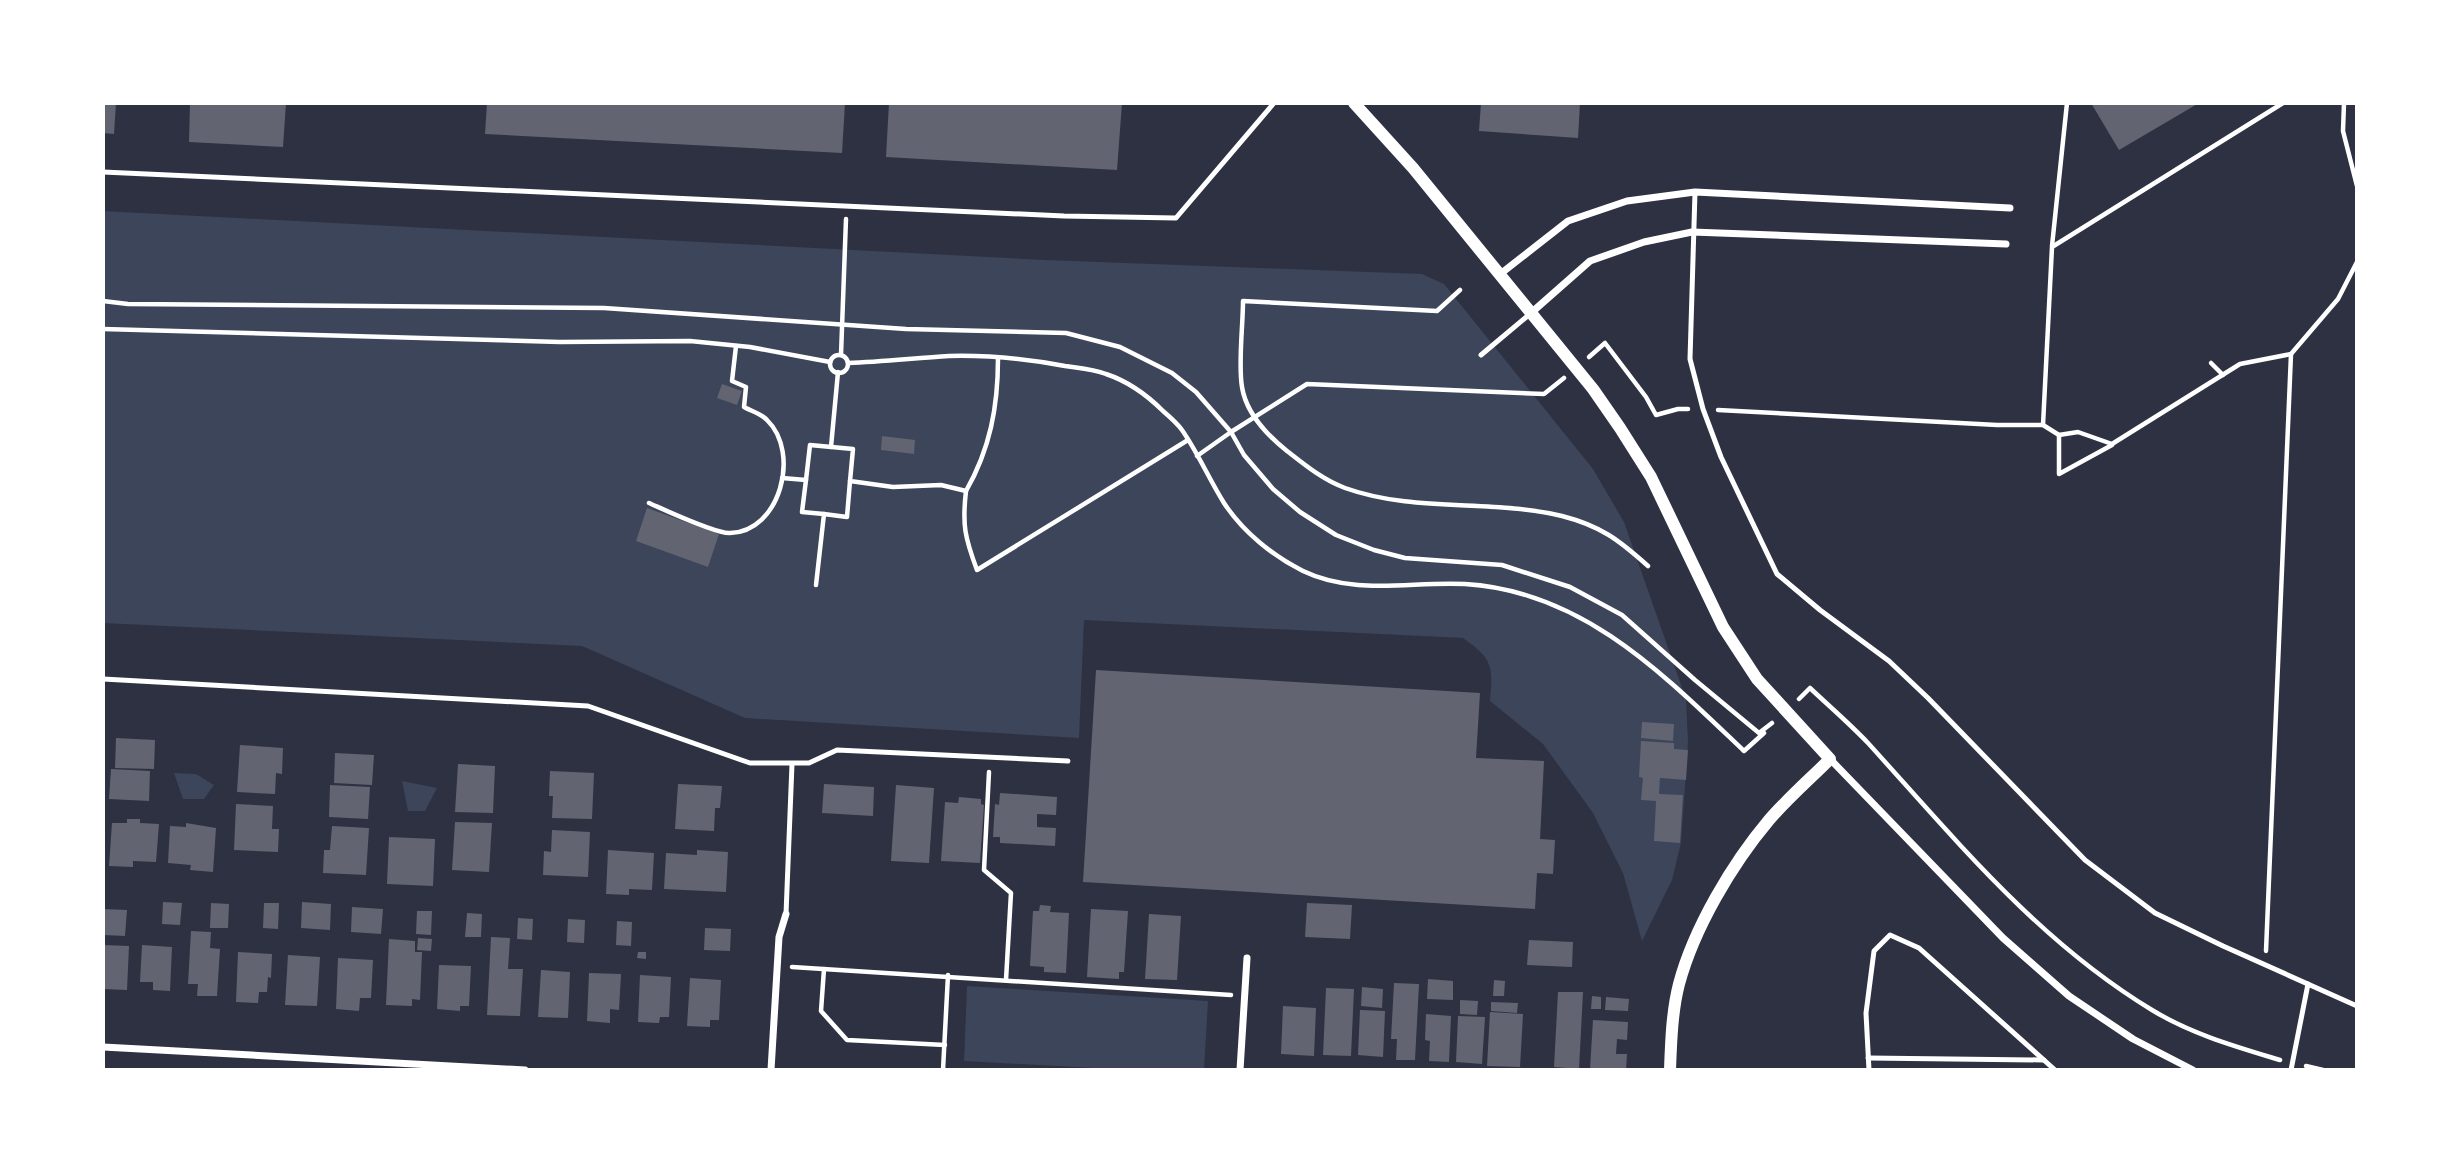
<svg xmlns="http://www.w3.org/2000/svg" width="2460" height="1173" viewBox="0 0 2460 1173" font-family="'IBM Plex Sans',sans-serif">
  <rect width="100%" height="100%" fill="#2d3142"/>
  <g fill="#3c4559">
    <path d="M103,211L1046,260L1422,274L1444,284L1593,469L1624,522L1686,699L1688,742L1681,843L1672,880L1642,941L1623,873L1593,813L1543,744L1490,701C1493,666 1493,659 1463,638L1084,620L1079,738L745,718L582,646L103,623Z"/>
    <path d="M174,773L196,774L214,785L204,799H183Z"/>
    <path d="M402,781L437,788L425,811H408Z"/>
    <path d="M967,986L1208,1001L1204,1070H1129L964,1061Z"/>
  </g>
  <g fill="#626471">
    <path d="M103,103H116L114,134L103,133Z"/>
    <path d="M190,103H286L283,147L189,142Z"/>
    <path d="M487,103H845L842,153L485,134Z"/>
    <path d="M889,103H1122L1117,170L886,157Z"/>
    <path d="M1481,103H1580L1578,138L1479,131Z"/>
    <path d="M2091,103H2199L2119,150Z"/>
    <path d="M722,384L742,391L737,405L717,398Z"/>
    <path d="M882,436L915,440L914,454L881,450Z"/>
    <path d="M647,508L719,534L708,567L636,541Z"/>
    <path d="M1096,670L1480,693L1476,758L1544,761L1540,839L1555,840L1553,874L1537,873L1535,909L1083,882Z"/>
    <path d="M1642,722L1674,724L1673,741L1641,738Z"/>
    <path d="M116,738L155,740L154,769L115,768Z"/>
    <path d="M1641,741L1674,743V749L1688,750L1686,780L1660,778L1659,794L1683,795L1680,843L1654,841L1656,801L1641,800L1643,778L1639,777Z"/>
    <path d="M240,745L283,748L282,774L276,773L275,794L237,792Z"/>
    <path d="M335,753L374,755L372,785L334,783Z"/>
    <path d="M458,764L495,766L493,813L455,812Z"/>
    <path d="M111,769L150,771L149,801L109,799Z"/>
    <path d="M550,771L594,773L592,819L552,818L553,796H549Z"/>
    <path d="M678,784L722,786L720,808H715L714,831L675,829Z"/>
    <path d="M824,784L874,787L873,816L822,813Z"/>
    <path d="M330,785L370,787L368,819L329,817Z"/>
    <path d="M896,785L934,788L929,863L891,861Z"/>
    <path d="M1000,793L1057,797L1056,815L1037,814V827L1056,828L1055,846L1000,843V837H993L995,804L999,805Z"/>
    <path d="M959,797L981,799V804L984,805L980,863L941,861L945,802L958,803Z"/>
    <path d="M236,804L273,806L272,829H279L278,852L234,850Z"/>
    <path d="M127,819H140V823L159,824L156,862L133,861V867L109,866L112,823H127Z"/>
    <path d="M455,822L492,823L489,872L452,870Z"/>
    <path d="M186,823L216,828L213,872L190,870L191,865L168,863L170,826L186,827Z"/>
    <path d="M332,826L369,828L366,875L323,873L324,850H330Z"/>
    <path d="M552,830L590,832L588,877L543,875L544,851L551,852Z"/>
    <path d="M389,837L435,839L433,886L387,884Z"/>
    <path d="M608,850L654,853L652,890L629,889V895L606,894Z"/>
    <path d="M697,850L728,852L726,892L664,889L666,853L697,855Z"/>
    <path d="M163,902L182,903L180,925L162,924Z"/>
    <path d="M302,902L331,904L330,930L301,928Z"/>
    <path d="M211,903L229,904L228,928H210Z"/>
    <path d="M264,903H279L278,929L263,928Z"/>
    <path d="M1307,903L1352,905L1350,939L1305,937Z"/>
    <path d="M1040,905L1051,906L1050,912L1069,913L1066,973L1044,972V967L1030,966L1033,911H1039Z"/>
    <path d="M352,907L383,909L381,934L351,932Z"/>
    <path d="M103,909L127,910L125,936L103,935Z"/>
    <path d="M1091,909L1128,911L1124,972H1119V979L1087,977Z"/>
    <path d="M417,911H432L431,935L416,934Z"/>
    <path d="M467,913L482,914L481,937H465Z"/>
    <path d="M1149,914L1181,916L1177,980L1145,979Z"/>
    <path d="M518,918L533,919L532,940L517,939Z"/>
    <path d="M568,919L585,920L584,943L567,942Z"/>
    <path d="M617,921L632,922L631,946L616,945Z"/>
    <path d="M705,928L731,929L730,951L704,950Z"/>
    <path d="M191,931L211,932L210,948L220,949L217,996H197L198,984H188Z"/>
    <path d="M491,937L510,938L508,969H523L520,1016L487,1015Z"/>
    <path d="M418,938L432,939L431,951L417,950Z"/>
    <path d="M389,939L415,941V952H422L420,1000L412,999V1006L386,1005Z"/>
    <path d="M1529,940L1573,942L1572,967L1527,965Z"/>
    <path d="M103,945L129,946L127,990L103,989Z"/>
    <path d="M142,945L172,947L170,991L153,990V982H140Z"/>
    <path d="M238,952L272,954L271,978L268,977L267,992H259L258,1003L236,1002Z"/>
    <path d="M638,952H646V959L637,958Z"/>
    <path d="M288,955L320,957L317,1006L285,1005Z"/>
    <path d="M338,958L373,960L371,998H360L359,1011L336,1009Z"/>
    <path d="M439,965L471,966L469,1006H460V1011L437,1009Z"/>
    <path d="M541,970L570,972L568,1018L538,1017Z"/>
    <path d="M589,973L621,974L619,1010L610,1009V1023L587,1021Z"/>
    <path d="M640,975L671,977L669,1017H660L659,1023L638,1022Z"/>
    <path d="M690,978L721,980L719,1020H710V1027L687,1026Z"/>
    <path d="M1428,979L1453,981V1000L1427,999Z"/>
    <path d="M1494,980L1505,981L1504,996H1493Z"/>
    <path d="M1394,983L1419,984L1415,1060H1396L1397,1039H1391Z"/>
    <path d="M1362,987L1383,989L1382,1008L1361,1006Z"/>
    <path d="M1326,988L1354,989L1351,1056L1323,1055Z"/>
    <path d="M1558,992H1583L1579,1069L1554,1067Z"/>
    <path d="M1592,996L1601,997V1009H1591Z"/>
    <path d="M1606,997L1629,999L1628,1011L1605,1010Z"/>
    <path d="M1460,1000L1478,1001L1477,1015L1460,1014Z"/>
    <path d="M1491,1002L1518,1003L1517,1013L1491,1011Z"/>
    <path d="M1283,1006L1316,1008L1314,1056L1281,1054Z"/>
    <path d="M1360,1010L1385,1011L1383,1057L1358,1055Z"/>
    <path d="M1490,1012L1523,1014L1520,1067L1487,1066Z"/>
    <path d="M1426,1014L1451,1016L1449,1062L1429,1061L1430,1041L1425,1040Z"/>
    <path d="M1458,1016L1485,1017L1482,1064L1456,1062Z"/>
    <path d="M1593,1020L1628,1022L1627,1040L1617,1039L1616,1054H1627L1626,1070L1590,1069Z"/>
  </g>
  <g fill="none" stroke-linecap="round" stroke-linejoin="round">
    <g stroke="#fff" stroke-width="4.5">
      <path d="M2344,103L2343,131L2357,186"/>
      <path d="M2052,246L2067,103"/>
      <path d="M1460,290L1437,311L1243,301C1243,326 1238,364 1242,387C1246,413 1267,435 1287,451C1305,465 1323,480 1345,488C1415,513 1491,499 1562,516C1601,526 1619,540 1648,566"/>
      <path d="M103,301L128,304L604,308L906,329L1066,333L1120,347L1172,373L1196,392L1231,432L1244,455L1273,489L1300,512L1336,535L1374,550L1405,558L1502,565L1570,587L1622,615L1695,680L1759,733L1772,723"/>
      <path d="M103,329L560,342L690,341L750,347L830,362"/>
      <path d="M841,355L846,219"/>
      <circle cx="839" cy="364" r="9"/>
      <path d="M1589,357L1605,343L1646,397L1656,415L1678,409H1688"/>
      <path d="M848,363C882,362 915,358 949,356C987,355 1027,359 1065,366C1078,368 1093,369 1106,374C1127,381 1148,396 1163,411C1170,417 1177,423 1182,430C1198,453 1209,479 1224,503C1243,532 1273,556 1303,571C1355,596 1411,581 1465,584C1583,591 1664,675 1744,751L1764,733"/>
      <path d="M2211,363L2223,375"/>
      <path d="M1718,410L1997,425H2043L2059,435L2078,432L2112,444L2240,364L2291,354L2338,299L2357,262"/>
      <path d="M2043,425L2052,247L2283,103"/>
      <path d="M2059,435V474L2112,445"/>
      <path d="M831,447L838,372"/>
      <path d="M1197,456L1231,432L1307,384L1544,394L1564,378"/>
      <path d="M782,478L806,480L810,445L853,449L850,481L893,487L941,485L966,491C990,449 998,407 998,358"/>
      <path d="M806,480L802,512L824,514L816,585"/>
      <path d="M966,491C962,525 965,538 977,570L1188,440"/>
      <path d="M649,503C665,510 716,534 730,533C780,532 801,453 767,420C762,414 751,411 744,407L746,387L732,381L736,346"/>
      <path d="M824,514L847,517L850,481"/>
      <path d="M1799,699L1810,688C1829,706 1850,724 1868,743C1956,840 2038,941 2152,1010C2191,1034 2237,1047 2280,1060"/>
      <path d="M989,772L984,870L1011,893L1006,980"/>
      <path d="M2266,951L2291,354"/>
      <path d="M792,967L1231,995"/>
      <path d="M824,969L821,1011L847,1040L945,1045"/>
      <path d="M2306,1066L2323,1070"/>
      <path d="M943,1070L948,975"/>
    </g>
    <g stroke="#fff" stroke-width="5">
      <path d="M103,172L1064,216L1176,218L1274,103"/>
      <path d="M1695,192L1690,359L1703,409L1721,457L1777,574L1820,610L1889,661L1928,698L2085,860L2155,913L2223,946L2357,1006"/>
      <path d="M1481,355L1530,314"/>
      <path d="M103,679L588,706L750,763H809L837,750L1068,761"/>
      <path d="M786,914L792,764"/>
      <path d="M1868,1058L2044,1060"/>
      <path d="M1869,1070L1866,1013L1874,951L1890,935L1919,948L2055,1070"/>
      <path d="M2291,1070L2308,984"/>
    </g>
    <g stroke="#fff" stroke-width="7">
      <path d="M1499,275L1568,221L1627,201L1695,192L2010,208"/>
      <path d="M1531,313L1590,261L1644,242L1692,232L2006,244"/>
      <path d="M1830,759L2003,938L2069,996L2133,1039L2193,1070"/>
      <path d="M103,1047L525,1070"/>
      <path d="M771,1070L779,937L786,914"/>
      <path d="M1240,1070L1247,958"/>
    </g>
    <path stroke="#fff" stroke-width="12" d="M1354,103L1413,168L1593,389L1620,428L1651,477L1723,627L1757,679L1830,759C1810,779 1788,798 1769,820C1732,864 1694,928 1679,984C1672,1011 1671,1042 1670,1070"/>
  </g>
  <rect width="2460" height="1173" fill="none" stroke="#ffffff" stroke-width="210"/>
</svg>
